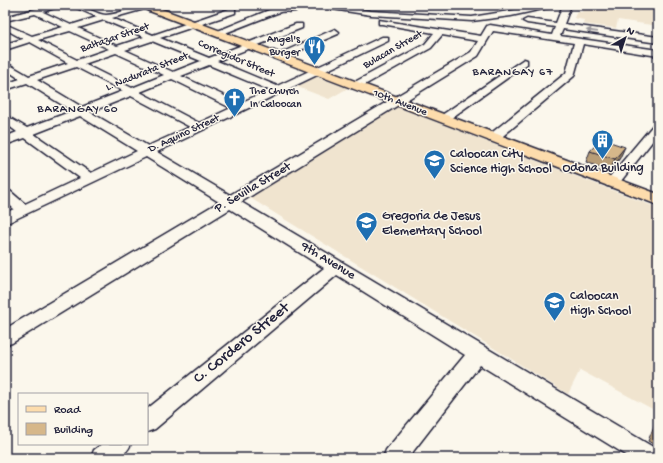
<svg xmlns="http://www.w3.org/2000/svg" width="663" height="463" viewBox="0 0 663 463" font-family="'Gochi Hand',sans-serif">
  <rect width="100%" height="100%" fill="#fbf7ec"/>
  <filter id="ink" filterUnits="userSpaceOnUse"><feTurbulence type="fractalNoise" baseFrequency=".025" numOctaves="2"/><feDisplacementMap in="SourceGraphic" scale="8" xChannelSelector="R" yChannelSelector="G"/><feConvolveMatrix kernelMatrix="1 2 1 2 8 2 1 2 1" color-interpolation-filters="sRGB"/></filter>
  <g filter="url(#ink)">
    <g fill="#f0e4cf">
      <path d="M585,5H658V26L618,20L616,28L583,24L584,20L574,18L577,11L582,12Z"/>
      <path d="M314,76L348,88L329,99L295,86Z"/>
      <path d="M395,106L658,208V412L580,370L568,394L247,196Z"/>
    </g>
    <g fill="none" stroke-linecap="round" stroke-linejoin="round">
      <defs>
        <g id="minor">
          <path d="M50,5H63L43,12L71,25L97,17L70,5C85,5 97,15 106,15C119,15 133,5 148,5V8L112,18L153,35L229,9H235V13L160,38L209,58L296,24H302V28L217,61L277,86L382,37H388V41L157,152L230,195L471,52L478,41L442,35L431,48L359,88H351L350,86L351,84L425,44L434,33L382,24H379V20L481,36L487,26L490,25L552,35L555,27L527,23L523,21L527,19L556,23L563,5H571L564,24L658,37V43L563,29L560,36L658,50V56L583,44L574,76L497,141H489L487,138L489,135L566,73L574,43L493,31L478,56L241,202L658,450V458H631L480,365L408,458H383L386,450L465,355L337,275L155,429L147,432V409L324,268L230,209L12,343L5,345V329L219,202L146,157L5,224V213L14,209L5,201V190L10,191L25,204L80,178L25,138L5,145V137L17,132L5,123V115L27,128L72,111L27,83L5,90V84L20,79L5,69V62L29,76L68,63L30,42L5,50V44L23,39L5,29V24L32,36L63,27L35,14L5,21V17ZM104,20L144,37L117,46L78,28ZM70,31L109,49L77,60L38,40ZM152,41L201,61L173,72L125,50ZM116,53L164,75L132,88L84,64ZM209,65L269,90L240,103L181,76ZM76,67L123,91L82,107L37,80ZM172,79L231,108L199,123L140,92ZM131,96L190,127L148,146L90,112ZM80,116L137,151L91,173L34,134Z"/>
          <path d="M154,5H164L155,11H149V7Z"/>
          <path d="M296,5H306C294,16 287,9 277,13C258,20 239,28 220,35L217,36L213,33L274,8L289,9Z"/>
          <path d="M315,5H334L371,11L472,17L545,5H561L511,16L472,21L371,15L319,7Z"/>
          <path d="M335,29L339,32L338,34L282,58L279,59L274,56Z"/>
          <path d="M524,59L527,60V64L447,121H439L437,119L439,117Z"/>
          <path d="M658,123V134L617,186H607L605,183L607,180L654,124Z"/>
          <path d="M102,444H131C123,462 108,458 91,458L94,450Z"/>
        </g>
        <path id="major" d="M137,5H151L658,194V205L139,7Z"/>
      </defs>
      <use href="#minor" stroke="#22223b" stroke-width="3"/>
      <use href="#major" stroke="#22223b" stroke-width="3"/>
      <use href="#minor" fill="#fbf7ec" fill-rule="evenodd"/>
      <use href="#major" fill="#fddcac" fill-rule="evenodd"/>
    </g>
    <g fill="#b89d77" stroke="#22223b">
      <path d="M590,151L620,158L610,171L586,162Z"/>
      <path d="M658,416V447L648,441Z"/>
    </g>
    <path fill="#968061" stroke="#22223b" d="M625,147L620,158L610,171L615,159Z"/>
    <path fill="#d6b78a" stroke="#22223b" d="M601,139L625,147L615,159L590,151Z"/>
    <defs><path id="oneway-solid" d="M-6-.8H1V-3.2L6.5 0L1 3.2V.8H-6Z"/></defs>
    <use fill="#99979c" href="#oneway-solid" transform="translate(592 31) rotate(-172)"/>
  </g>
  <defs>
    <symbol id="restaurant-pin" viewBox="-11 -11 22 30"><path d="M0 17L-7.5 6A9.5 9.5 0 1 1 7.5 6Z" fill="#1f6fb2" stroke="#fbf7ec"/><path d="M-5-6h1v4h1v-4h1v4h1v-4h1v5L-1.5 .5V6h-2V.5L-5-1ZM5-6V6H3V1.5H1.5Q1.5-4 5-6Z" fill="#fff"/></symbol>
    <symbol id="church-pin" viewBox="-11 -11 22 30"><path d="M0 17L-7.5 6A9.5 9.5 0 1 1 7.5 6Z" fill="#1f6fb2" stroke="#fbf7ec"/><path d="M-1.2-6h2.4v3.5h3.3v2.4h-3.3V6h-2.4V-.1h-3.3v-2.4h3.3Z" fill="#fff"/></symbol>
    <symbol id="building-pin" viewBox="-11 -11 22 30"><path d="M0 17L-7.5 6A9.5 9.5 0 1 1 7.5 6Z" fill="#1f6fb2" stroke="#fbf7ec"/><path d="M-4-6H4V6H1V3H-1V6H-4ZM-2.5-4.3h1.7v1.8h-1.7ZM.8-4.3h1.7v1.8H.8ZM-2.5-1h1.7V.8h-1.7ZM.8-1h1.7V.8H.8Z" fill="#fff"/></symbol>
    <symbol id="school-pin" viewBox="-11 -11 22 30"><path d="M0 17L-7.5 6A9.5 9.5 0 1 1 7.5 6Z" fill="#1f6fb2" stroke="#fbf7ec"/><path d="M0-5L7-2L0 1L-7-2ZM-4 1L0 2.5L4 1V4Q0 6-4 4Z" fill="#fff"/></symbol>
  </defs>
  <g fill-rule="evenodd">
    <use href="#restaurant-pin" x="302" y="34" width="25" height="34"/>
    <use href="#church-pin" x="222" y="86" width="25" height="34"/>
    <use href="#building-pin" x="590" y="128" width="25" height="34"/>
    <use href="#school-pin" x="422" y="148" width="25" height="34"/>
    <use href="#school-pin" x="354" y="210" width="25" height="34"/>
    <use href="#school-pin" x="542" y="290" width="25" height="34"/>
  </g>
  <g text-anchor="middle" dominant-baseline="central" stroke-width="3" stroke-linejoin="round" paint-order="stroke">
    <g font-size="11" fill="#22223b" stroke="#fbf7ec">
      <text transform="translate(115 38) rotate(-19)">Baltazar Street</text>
      <text transform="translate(393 50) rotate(-30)">Bulacan Street</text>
      <text transform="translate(236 59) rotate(23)">Corregidor Street</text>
      <text transform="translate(147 72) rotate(-22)">L. Nadurata Street</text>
      <text transform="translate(400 103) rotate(21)">10th Avenue</text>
      <text transform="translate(184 134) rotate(-25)">D. Aquino Street</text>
    </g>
    <g font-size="11" fill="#22223b" stroke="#fbf7ec" text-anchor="end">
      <text x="300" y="40">Angel's<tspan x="300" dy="13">Burger</tspan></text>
      <text x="250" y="92" text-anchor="start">The Church<tspan x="250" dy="13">In Caloocan</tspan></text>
    </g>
    <g font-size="12" letter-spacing="1" fill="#22223b" stroke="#fbf7ec">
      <text x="513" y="73">BARANGAY 67</text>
      <text x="78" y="110">BARANGAY 60</text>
    </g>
    <g font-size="13" fill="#22223b" stroke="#fbf7ec" text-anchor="start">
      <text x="450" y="154">Caloocan City<tspan x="450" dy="15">Science High School</tspan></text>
      <text x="603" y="168" text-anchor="middle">Odona Building</text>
      <text x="382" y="216">Gregoria de Jesus<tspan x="382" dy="15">Elementary School</tspan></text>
      <text x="570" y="296">Caloocan<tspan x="570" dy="15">High School</tspan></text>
    </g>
    <g font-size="13" fill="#22223b" stroke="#fbf7ec">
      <text transform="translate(253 188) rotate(-31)">P. Sevilla Street</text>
      <text transform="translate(328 261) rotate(31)">9th Avenue</text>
    </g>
    <g font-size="16" fill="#22223b" stroke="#fbf7ec">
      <text transform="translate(242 344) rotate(-39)">C. Cordero Street</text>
    </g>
  </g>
  <rect width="663" height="463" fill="none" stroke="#fbf7ec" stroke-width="20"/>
  <rect x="10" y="10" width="643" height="443" fill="none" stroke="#22223b" stroke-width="1.5" filter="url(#ink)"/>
  <rect x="18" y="393" width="130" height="52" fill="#fbf7ec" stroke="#a4a2a5"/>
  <rect x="26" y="406" width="20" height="6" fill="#fddcac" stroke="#a4a2a5"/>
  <text x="54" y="413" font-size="12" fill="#22223b">Road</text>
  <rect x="26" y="423" width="20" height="12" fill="#d6b78a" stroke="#a4a2a5"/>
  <text x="54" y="433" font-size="12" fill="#22223b">Building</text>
  <g transform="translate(625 38) rotate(39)" stroke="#fbf7ec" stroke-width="3" paint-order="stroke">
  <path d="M0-3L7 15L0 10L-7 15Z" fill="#22223b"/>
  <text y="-6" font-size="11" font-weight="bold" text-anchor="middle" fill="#22223b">N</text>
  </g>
</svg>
